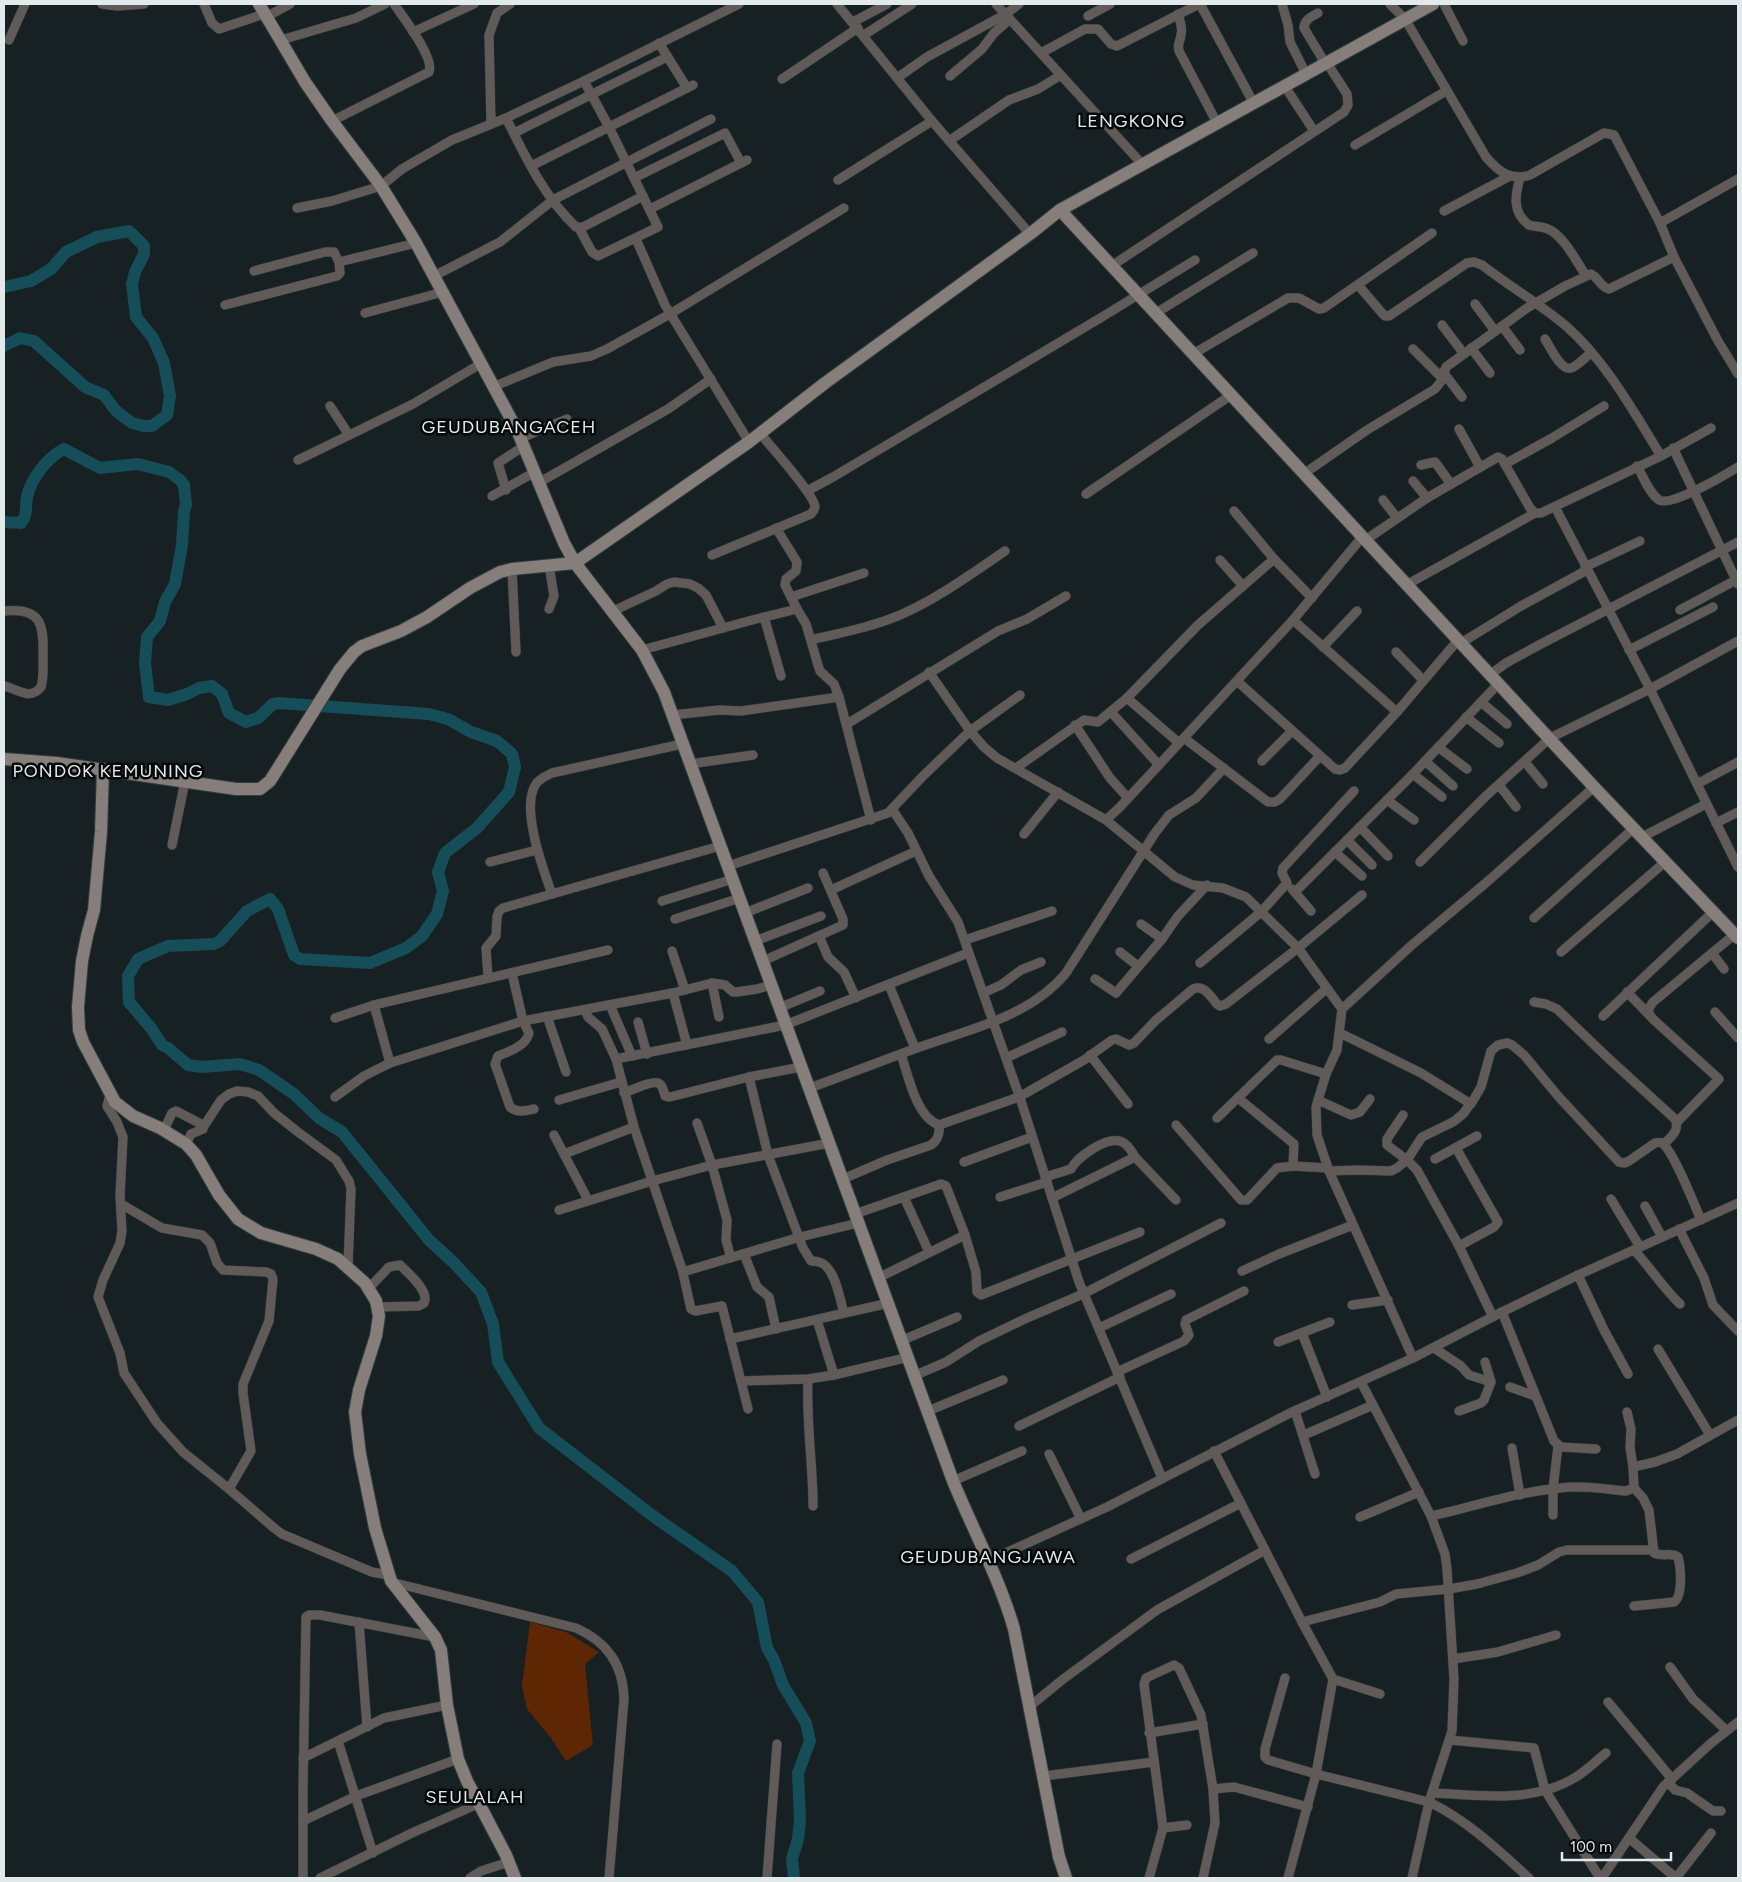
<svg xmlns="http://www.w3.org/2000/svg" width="1742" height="1882" viewBox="0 0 1742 1882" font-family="Figtree,sans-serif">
  <rect width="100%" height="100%" fill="#172123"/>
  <path fill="#5f2604" d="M530,1622L566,1632L599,1652L585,1664L593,1745L566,1761L551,1738L527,1709L522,1686Z"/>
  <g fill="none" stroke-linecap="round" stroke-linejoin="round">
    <g stroke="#154e58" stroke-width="12">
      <path d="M4,287L31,281L51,269L66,252L97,237L129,231L144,246V254L135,272L132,284L136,317L153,338L164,363L170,396L167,415L152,426H144L132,423L116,411L104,395L85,387L34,341L20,338L4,346"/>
      <path d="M4,522L21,523C28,515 25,507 27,497C31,478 47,458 64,449L100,468L138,464L169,472L180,480L184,485L186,505L184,511L182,545L175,584L165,602L160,621L147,637L145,663L149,697L168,700L187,694L199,688L212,686L222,694L229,713L246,722L258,718L273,704L279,703L429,714L448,719L471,732L497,741L512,754L515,767L509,792L477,828L445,853L438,872L443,891L437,914L422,936L406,948L370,963L300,959L294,955L278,909L270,899L247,911L220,941L214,944L168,946L138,959L128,976L129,1002L151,1028L162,1045L168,1048L188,1065L202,1067L240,1064L259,1070L294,1094L319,1118L342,1132L429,1240L453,1262L481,1292L493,1324L498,1362L539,1428L653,1516L732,1571L758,1602L767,1648L774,1660L783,1685L806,1723L810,1741L798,1773L800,1820L798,1839L792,1859L794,1878"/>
    </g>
    <defs>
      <g id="street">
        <path d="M102,4L117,6L144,4"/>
        <path d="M204,4L212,23L219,29L264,14"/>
        <path d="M837,4L932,121L1030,234"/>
        <path d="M996,4L1142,164"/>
        <path d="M1200,4L1253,102"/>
        <path d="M1282,4L1288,25L1290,42L1306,74"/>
        <path d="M1390,4L1405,19L1486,157C1499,172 1510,181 1530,175L1604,133L1614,135L1660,223L1674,257L1718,341L1738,374"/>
        <path d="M1444,4L1463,41"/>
        <path d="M1318,13C1311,17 1304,20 1304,28L1325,63"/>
        <path d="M1178,14C1180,21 1183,28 1181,35C1180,42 1177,44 1179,51L1217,123"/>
        <path d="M1088,16L1110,4"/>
        <path d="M266,17L290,4"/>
        <path d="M853,22L887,4"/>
        <path d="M413,32L474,4"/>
        <path d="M864,35L912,4"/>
        <path d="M9,40L25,4"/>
        <path d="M281,40L356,18L385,4"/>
        <path d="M659,43L687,88L693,85"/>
        <path d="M1041,53L1085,29H1098L1111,44L1117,46L1199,4"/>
        <path d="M950,76L982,49L994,33L1010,19"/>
        <path d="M897,78L927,57L1006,14L1019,4"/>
        <path d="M782,79L858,28"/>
        <path d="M1284,85L1314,131"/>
        <path d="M506,118C525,156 544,197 576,227H583L643,196"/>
        <path d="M332,121L429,72C435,58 403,17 394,4"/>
        <path d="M491,123L489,35L497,13L510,4"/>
        <path d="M514,133L667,57"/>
        <path d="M949,141L1009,100L1038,89L1061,75"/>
        <path d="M1355,145L1446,91"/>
        <path d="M531,166L687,88"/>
        <path d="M634,178L725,133L741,163"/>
        <path d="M1520,178C1515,195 1512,213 1529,225C1535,227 1542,226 1548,229C1563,235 1577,262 1586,276"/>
        <path d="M838,180L932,121"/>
        <path d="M297,208L332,201L381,186L402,169L452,140L506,118L584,81L739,4"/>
        <path d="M650,209L747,160"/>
        <path d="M1444,211L1510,176"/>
        <path d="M1660,223L1738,179"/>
        <path d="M579,228L592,252L598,256L658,227L609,127L584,81"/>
        <path d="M636,239L665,305L749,442"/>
        <path d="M339,262L416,243"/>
        <path d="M1113,265L1344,112L1348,105L1347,94L1327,63"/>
        <path d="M434,276L500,242L553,200L711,119"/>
        <path d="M1358,285L1382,313L1385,316H1389L1467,263L1474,262L1482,265C1509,286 1540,304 1566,326C1605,360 1634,412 1661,456"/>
        <path d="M1475,304L1495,331"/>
        <path d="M225,305L337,276L340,273L339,262L334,252H325L254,271"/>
        <path d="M365,313L443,292"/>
        <path d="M1156,313L1253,253"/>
        <path d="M1442,325L1464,354"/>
        <path d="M1502,326L1520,350"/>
        <path d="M1545,339C1550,347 1561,371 1571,368C1578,366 1585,357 1591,353"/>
        <path d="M1471,348L1490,373"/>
        <path d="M1413,349L1443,379"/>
        <path d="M1193,354L1288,298H1299L1319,309L1324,308L1432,233"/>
        <path d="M1443,372L1462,397"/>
        <path d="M495,386L553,362L591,356L607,349L670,314L844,208"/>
        <path d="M330,406L349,435"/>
        <path d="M1459,429L1480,467"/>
        <path d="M521,438L567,419"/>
        <path d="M1673,448L1738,584"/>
        <path d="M298,460L413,404L482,363"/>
        <path d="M1505,464L1552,438L1604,406"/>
        <path d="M1421,465L1435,462L1451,484"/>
        <path d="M1637,466C1643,476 1649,493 1659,500C1671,507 1725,475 1738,467"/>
        <path d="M1305,473L1367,430L1435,389L1443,379L1446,367L1527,308L1565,286L1591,274C1599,278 1600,287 1609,289L1674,257"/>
        <path d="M1413,481L1427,498"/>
        <path d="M540,482L668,409L711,379"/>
        <path d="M506,490L498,463L524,446"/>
        <path d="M807,491L833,477L1102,317L1195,260"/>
        <path d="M1086,494L1231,395"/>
        <path d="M492,496L535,472"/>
        <path d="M1383,500L1397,518"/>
        <path d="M1555,507L1650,689L1738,867"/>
        <path d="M1234,511L1274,559L1312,598"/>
        <path d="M776,528L797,562L796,571L786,579L785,585L797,609"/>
        <path d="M1367,539L1427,498L1498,457L1502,459L1530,508L1535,513H1541L1661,456L1711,428"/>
        <path d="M712,555L811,514C813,511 814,511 815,507C815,495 769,445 760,433"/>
        <path d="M1220,560L1243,586"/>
        <path d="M1585,567L1640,541"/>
        <path d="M512,569L516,652"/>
        <path d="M1408,584L1535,513"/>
        <path d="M791,597L864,573"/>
        <path d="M549,609L554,596L549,565"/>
        <path d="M1680,610L1736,580"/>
        <path d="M4,611C41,607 44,624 43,656C43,666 44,678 41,687C30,701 18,689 4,686"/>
        <path d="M611,612L656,591L667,584L674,582L690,584L698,588L706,595L723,628"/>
        <path d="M764,617L781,676"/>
        <path d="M1293,620L1397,712"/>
        <path d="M811,640C840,633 872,627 900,615C937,599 971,574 1005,551"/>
        <path d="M1461,643L1521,606L1587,570"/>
        <path d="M1323,647L1357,611"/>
        <path d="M642,650L756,619L797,609L806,624L818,665L820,671L834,684L839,697L871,820"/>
        <path d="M1629,650L1713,607"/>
        <path d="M1396,652L1423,680"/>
        <path d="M929,672L970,731L1020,695"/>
        <path d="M1491,674L1506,663L1539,645L1738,542"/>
        <path d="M1237,681L1335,769L1340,770L1345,768L1397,712L1458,640"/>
        <path d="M1127,698L1198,625L1274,559"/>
        <path d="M1481,702L1507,724"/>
        <path d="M1111,712L1159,765"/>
        <path d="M673,715L719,710L741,711L839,697"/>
        <path d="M1466,717L1499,743"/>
        <path d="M847,724L998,631L1027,619L1066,596"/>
        <path d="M1075,725L1110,778L1128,798"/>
        <path d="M1184,738L1268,802H1275L1280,799L1320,756"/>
        <path d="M1438,747L1467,769"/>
        <path d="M1262,761L1292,731"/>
        <path d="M1425,761L1453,786"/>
        <path d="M1525,762L1543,784"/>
        <path d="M690,764L753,755"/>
        <path d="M1016,768L1084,720L1098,722L1127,698L1179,743"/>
        <path d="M1413,774L1442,797"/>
        <path d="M1697,784L1738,762"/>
        <path d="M1499,785L1516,807"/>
        <path d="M1387,800L1414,820"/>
        <path d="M892,809L908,833L929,876L958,922L1021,1101L1079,1282L1162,1478"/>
        <path d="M1106,820L1120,807L1293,620L1363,536"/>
        <path d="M1716,823L1738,812"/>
        <path d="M1360,827L1388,856"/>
        <path d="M1024,834L1058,792"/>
        <path d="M1642,837L1706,804"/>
        <path d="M1347,840L1372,865"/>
        <path d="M172,845L185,781"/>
        <path d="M1335,852L1362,876"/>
        <path d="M490,862L537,850"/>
        <path d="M1420,862L1487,795L1550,738L1650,689L1738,641"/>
        <path d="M728,866L888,813L923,776L970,731L984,747L997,758L1106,820L1175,877L1193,885L1223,888L1246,897L1298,948L1342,1009"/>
        <path d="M1292,889L1311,911"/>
        <path d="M831,890L916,851"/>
        <path d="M1295,892L1413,774L1499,683"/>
        <path d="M552,894C543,869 520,807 536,784C540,778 546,776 552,773L682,744"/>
        <path d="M662,901L733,879"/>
        <path d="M745,913L808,888"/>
        <path d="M1534,918L1634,828"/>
        <path d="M675,919L740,898"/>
        <path d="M1141,924L1162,939"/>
        <path d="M819,936L828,957L844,972L856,998"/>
        <path d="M965,940L1052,911"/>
        <path d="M755,941L821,916"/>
        <path d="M672,951L685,990"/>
        <path d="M1120,952L1138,966"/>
        <path d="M1561,952L1665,862"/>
        <path d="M1712,953L1724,969"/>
        <path d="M763,961L843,925V919L823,873"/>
        <path d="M1200,963L1261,912L1287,883L1282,873L1283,868L1354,791"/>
        <path d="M512,973L523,1021L529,1033C526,1046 510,1051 498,1056L495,1064L510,1107C517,1113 525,1111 534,1109"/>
        <path d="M488,977L486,948L496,936L497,917L499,911L503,908L720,846"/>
        <path d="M1095,979L1116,993L1162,939L1178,916L1207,885"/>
        <path d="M712,983L719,1017"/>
        <path d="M889,985L915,1048"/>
        <path d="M1627,992L1655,1021L1719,1079L1677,1122"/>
        <path d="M673,993L687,1045"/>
        <path d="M983,993L1001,985L1021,970L1041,962"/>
        <path d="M1534,1002L1546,1004L1557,1009L1607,1057L1675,1119C1680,1130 1672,1136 1664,1144"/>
        <path d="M374,1005L390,1063"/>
        <path d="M610,1005L632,1056"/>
        <path d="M779,1008L820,991"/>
        <path d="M585,1010L588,1017L602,1029L616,1059"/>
        <path d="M1715,1012L1738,1038"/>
        <path d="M1649,1014V1008L1653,1002L1735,934"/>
        <path d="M547,1016L566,1072"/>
        <path d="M1603,1016L1714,911"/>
        <path d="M335,1018L374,1005L608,950"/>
        <path d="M638,1022L647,1054"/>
        <path d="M1340,1033L1421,1073L1471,1104"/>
        <path d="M1269,1039L1326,989"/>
        <path d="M901,1054C908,1075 916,1117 939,1125L1019,1097L1084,1060L1112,1040L1116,1039L1129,1045L1134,1043L1155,1021L1193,989C1204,984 1210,996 1217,1004L1220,1006L1226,1004L1298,948L1362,895"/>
        <path d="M1090,1055L1128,1104"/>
        <path d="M1006,1058L1062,1032"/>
        <path d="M749,1077L768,1155L803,1248L811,1261C814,1261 816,1261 819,1262C835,1266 840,1300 844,1313"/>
        <path d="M810,1088C845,1075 879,1062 914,1049C966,1030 1029,1018 1066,973L1155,833L1169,815L1196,798L1224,768"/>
        <path d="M624,1093C632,1090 654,1079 660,1084C663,1087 664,1092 665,1096L670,1097L749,1077L801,1067"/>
        <path d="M110,1095L107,1106L117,1122L123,1137L120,1196L122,1231L120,1243L103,1280L98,1297L120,1353L124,1373L157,1423L183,1452L229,1489L274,1528L282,1534L372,1572L388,1575"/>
        <path d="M335,1097L364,1076L390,1063L523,1021L673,993L712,983L725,985L733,992H737L757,989L771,985"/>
        <path d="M1238,1098L1294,1144L1293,1166"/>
        <path d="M559,1100L621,1082"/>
        <path d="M1318,1100L1351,1115L1360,1112L1370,1099"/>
        <path d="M1403,1115L1387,1139V1145L1407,1160L1417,1170L1459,1246L1493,1317"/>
        <path d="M1217,1118L1277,1060H1281L1326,1074"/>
        <path d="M697,1123L712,1165L727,1220L726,1240L731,1258"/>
        <path d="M1176,1125L1241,1200H1247L1249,1198L1277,1168L1293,1166L1328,1168"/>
        <path d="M204,1126L221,1100L229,1094L237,1091L248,1092L258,1096L274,1113L298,1132L336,1160L349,1181L351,1189L348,1266"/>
        <path d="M164,1130L172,1113L176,1111L203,1125V1129L191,1134L186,1144"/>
        <path d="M554,1135L588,1200"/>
        <path d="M1456,1148L1498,1222L1494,1227L1459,1246"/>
        <path d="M564,1154L634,1127"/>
        <path d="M1435,1159L1477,1136"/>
        <path d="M964,1162L1032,1137"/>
        <path d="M1329,1171L1358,1170L1391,1171L1397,1168L1407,1160L1422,1137L1453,1122L1463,1114L1474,1099L1481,1087L1491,1051L1498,1045L1507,1043L1512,1045L1524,1055L1558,1096L1619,1162L1624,1163L1629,1161L1655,1143C1658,1142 1659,1142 1662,1143C1673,1150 1695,1206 1701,1220"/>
        <path d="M1045,1177L1071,1169C1077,1157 1108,1135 1122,1142C1128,1144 1132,1152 1135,1157"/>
        <path d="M843,1179L887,1160L931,1145C938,1140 940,1134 939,1125"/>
        <path d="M904,1197L929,1252"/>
        <path d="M1000,1197L1047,1182"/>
        <path d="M1052,1198L1135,1157L1176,1200"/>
        <path d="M1611,1199L1640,1247"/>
        <path d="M121,1204L162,1228L202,1235L210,1243L217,1263L223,1270L266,1272L271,1274L273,1279L269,1321L243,1384V1393L251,1451L229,1489"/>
        <path d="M1645,1206L1662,1237"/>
        <path d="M559,1210L652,1181L712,1165L830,1143"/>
        <path d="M855,1214L941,1184L946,1186L965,1235"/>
        <path d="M858,1223L800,1237L686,1271L682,1269L634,1127L616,1059L785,1025L968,953"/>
        <path d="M1679,1229L1704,1278L1713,1305L1738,1331"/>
        <path d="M1634,1250C1650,1267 1663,1288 1680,1304"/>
        <path d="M744,1254L757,1287L769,1297L776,1329"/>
        <path d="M682,1269L691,1309L695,1311L722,1306L748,1409"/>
        <path d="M1242,1271L1279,1254L1353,1225"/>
        <path d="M1578,1275L1604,1330L1628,1374"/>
        <path d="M880,1277L965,1235L976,1272L977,1292L981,1295L1140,1232"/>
        <path d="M369,1288L389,1267L400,1265C408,1273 430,1291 424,1303L419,1306L378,1307"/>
        <path d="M1352,1305L1388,1300"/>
        <path d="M1502,1312L1554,1441L1561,1447L1596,1449"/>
        <path d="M817,1320L834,1375"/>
        <path d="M1099,1328L1171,1294"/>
        <path d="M1302,1333L1327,1397"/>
        <path d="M730,1339L889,1303"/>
        <path d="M903,1340L957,1317"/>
        <path d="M1278,1342L1330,1322"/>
        <path d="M1434,1348L1461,1366L1469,1375L1491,1382"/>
        <path d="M1658,1349L1710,1435"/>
        <path d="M1413,1358L1329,1171L1317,1135L1316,1107L1326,1074L1337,1050L1342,1009L1413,944L1487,882L1594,787"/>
        <path d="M1117,1372L1184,1341L1189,1335L1185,1324L1186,1320L1244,1291"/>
        <path d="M916,1375L946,1362L979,1341L1027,1318L1083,1294L1221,1223"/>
        <path d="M808,1379C806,1422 813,1464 813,1506"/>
        <path d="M741,1381L808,1379L834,1375L909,1357"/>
        <path d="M1361,1382L1431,1516L1445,1554L1447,1569L1454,1679L1452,1731L1429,1802L1412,1878"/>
        <path d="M1510,1387L1535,1396"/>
        <path d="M928,1411L1003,1380"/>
        <path d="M1295,1411L1315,1474"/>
        <path d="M1459,1411L1481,1403L1484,1400L1491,1382L1485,1362"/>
        <path d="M1627,1412L1631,1429L1630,1447L1633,1467"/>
        <path d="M1019,1426L1120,1377"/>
        <path d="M1304,1435L1373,1405"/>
        <path d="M1512,1448L1520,1495"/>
        <path d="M1214,1451L1302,1622L1333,1679L1380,1694"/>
        <path d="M1049,1454L1081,1519"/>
        <path d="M953,1481L1022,1451"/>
        <path d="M1553,1515V1489L1558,1446"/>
        <path d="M1431,1516C1473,1507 1517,1492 1560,1488C1582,1485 1604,1489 1626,1491L1634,1488"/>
        <path d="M1360,1517L1419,1492"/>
        <path d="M1131,1559L1241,1503"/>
        <path d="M990,1560L1107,1507L1292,1412L1413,1358L1502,1312L1578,1275L1738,1203"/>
        <path d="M391,1582L576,1628C607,1642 623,1664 624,1699L609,1878"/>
        <path d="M1634,1606L1674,1602C1683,1596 1681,1568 1678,1557C1671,1552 1661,1557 1654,1553L1649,1510L1643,1498L1634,1488L1633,1467L1655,1462L1677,1454L1738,1420"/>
        <path d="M359,1622L367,1727"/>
        <path d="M1302,1622L1380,1602L1396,1594L1449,1589L1477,1584L1517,1573L1538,1565L1559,1552L1567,1550H1654"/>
        <path d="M1453,1659L1498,1652L1556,1635"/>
        <path d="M1670,1667L1693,1699L1726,1730"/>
        <path d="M1285,1678L1265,1749V1757L1268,1760L1316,1774L1333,1679"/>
        <path d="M1608,1702L1672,1779"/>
        <path d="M1029,1707L1062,1680L1157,1610L1265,1550"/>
        <path d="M1149,1733L1203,1724"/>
        <path d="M1450,1740L1534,1748L1545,1790L1600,1878"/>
        <path d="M338,1741L373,1853"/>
        <path d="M303,1758L384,1718L447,1705"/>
        <path d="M1044,1776L1154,1762"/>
        <path d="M1668,1782L1675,1790L1687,1793L1713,1811H1721"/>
        <path d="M1213,1789L1234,1787L1308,1807"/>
        <path d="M1432,1793C1480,1795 1533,1804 1576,1777C1587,1770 1596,1761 1606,1753"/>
        <path d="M303,1821L356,1796L458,1759"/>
        <path d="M1163,1828L1187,1825"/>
        <path d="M1629,1838L1676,1878"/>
        <path d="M303,1878V1789L306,1617L309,1615H320L435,1637"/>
        <path d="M320,1878L414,1832L478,1804"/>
        <path d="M470,1878L481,1871L509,1862"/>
        <path d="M767,1878L777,1744"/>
        <path d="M1149,1878L1163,1828L1144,1684L1146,1678L1174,1665L1179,1668L1201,1715L1213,1789L1215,1823L1203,1878"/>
        <path d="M1288,1878L1316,1774L1429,1802C1467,1820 1498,1850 1529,1878"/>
        <path d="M1602,1878L1663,1787L1710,1744L1738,1722"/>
        <path d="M1676,1878L1711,1833"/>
      </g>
      <g id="secondary">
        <path d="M259,4L305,82L332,121L381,186L416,243L517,430L564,543L575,563L642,650L664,692L953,1481C973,1530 999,1577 1014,1629L1059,1857L1066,1878"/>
        <path d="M1060,210L1594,787L1738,938"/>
        <path d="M4,759L57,763L236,789H260L270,781L340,669L354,652L362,646L401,631L427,617L470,588L500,572L512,569L575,563L749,442L825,383L1030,234L1060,210L1433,4"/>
        <path d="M103,769L101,832L94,910L87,936L82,961L78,1007L79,1030L83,1042L115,1102L133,1116L160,1128L186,1144L196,1155L219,1195L238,1219L261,1233L316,1249L338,1259L365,1283L376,1301L379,1316L376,1336L359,1390L355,1412L360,1454L375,1528L391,1581L435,1637L441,1650L447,1705L458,1759L467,1781L506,1855L515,1878"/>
      </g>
    </defs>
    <use href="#street" stroke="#343d3f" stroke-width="10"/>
    <use href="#secondary" stroke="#343d3f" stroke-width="14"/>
    <use href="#street" stroke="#605b59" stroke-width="9"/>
    <use href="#secondary" stroke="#857e7a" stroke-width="12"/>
  </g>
  <g text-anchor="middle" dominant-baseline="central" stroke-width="5" stroke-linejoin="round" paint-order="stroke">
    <g font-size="18" letter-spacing="1" fill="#e3eaeb" stroke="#06090a">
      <text x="1131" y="121">LENGKONG</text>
      <text x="509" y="427">GEUDUBANGACEH</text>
      <text x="108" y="771">PONDOK KEMUNING</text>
      <text x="988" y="1557">GEUDUBANGJAWA</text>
      <text x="475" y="1797">SEULALAH</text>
    </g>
  </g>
  <rect width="1742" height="1882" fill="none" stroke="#e3eaeb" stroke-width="10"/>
  <path d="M1562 1852v8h109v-8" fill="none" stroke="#e3eaeb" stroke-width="2.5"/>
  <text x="1570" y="1852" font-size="15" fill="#e3eaeb" stroke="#06090a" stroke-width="4" paint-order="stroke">100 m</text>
</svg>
